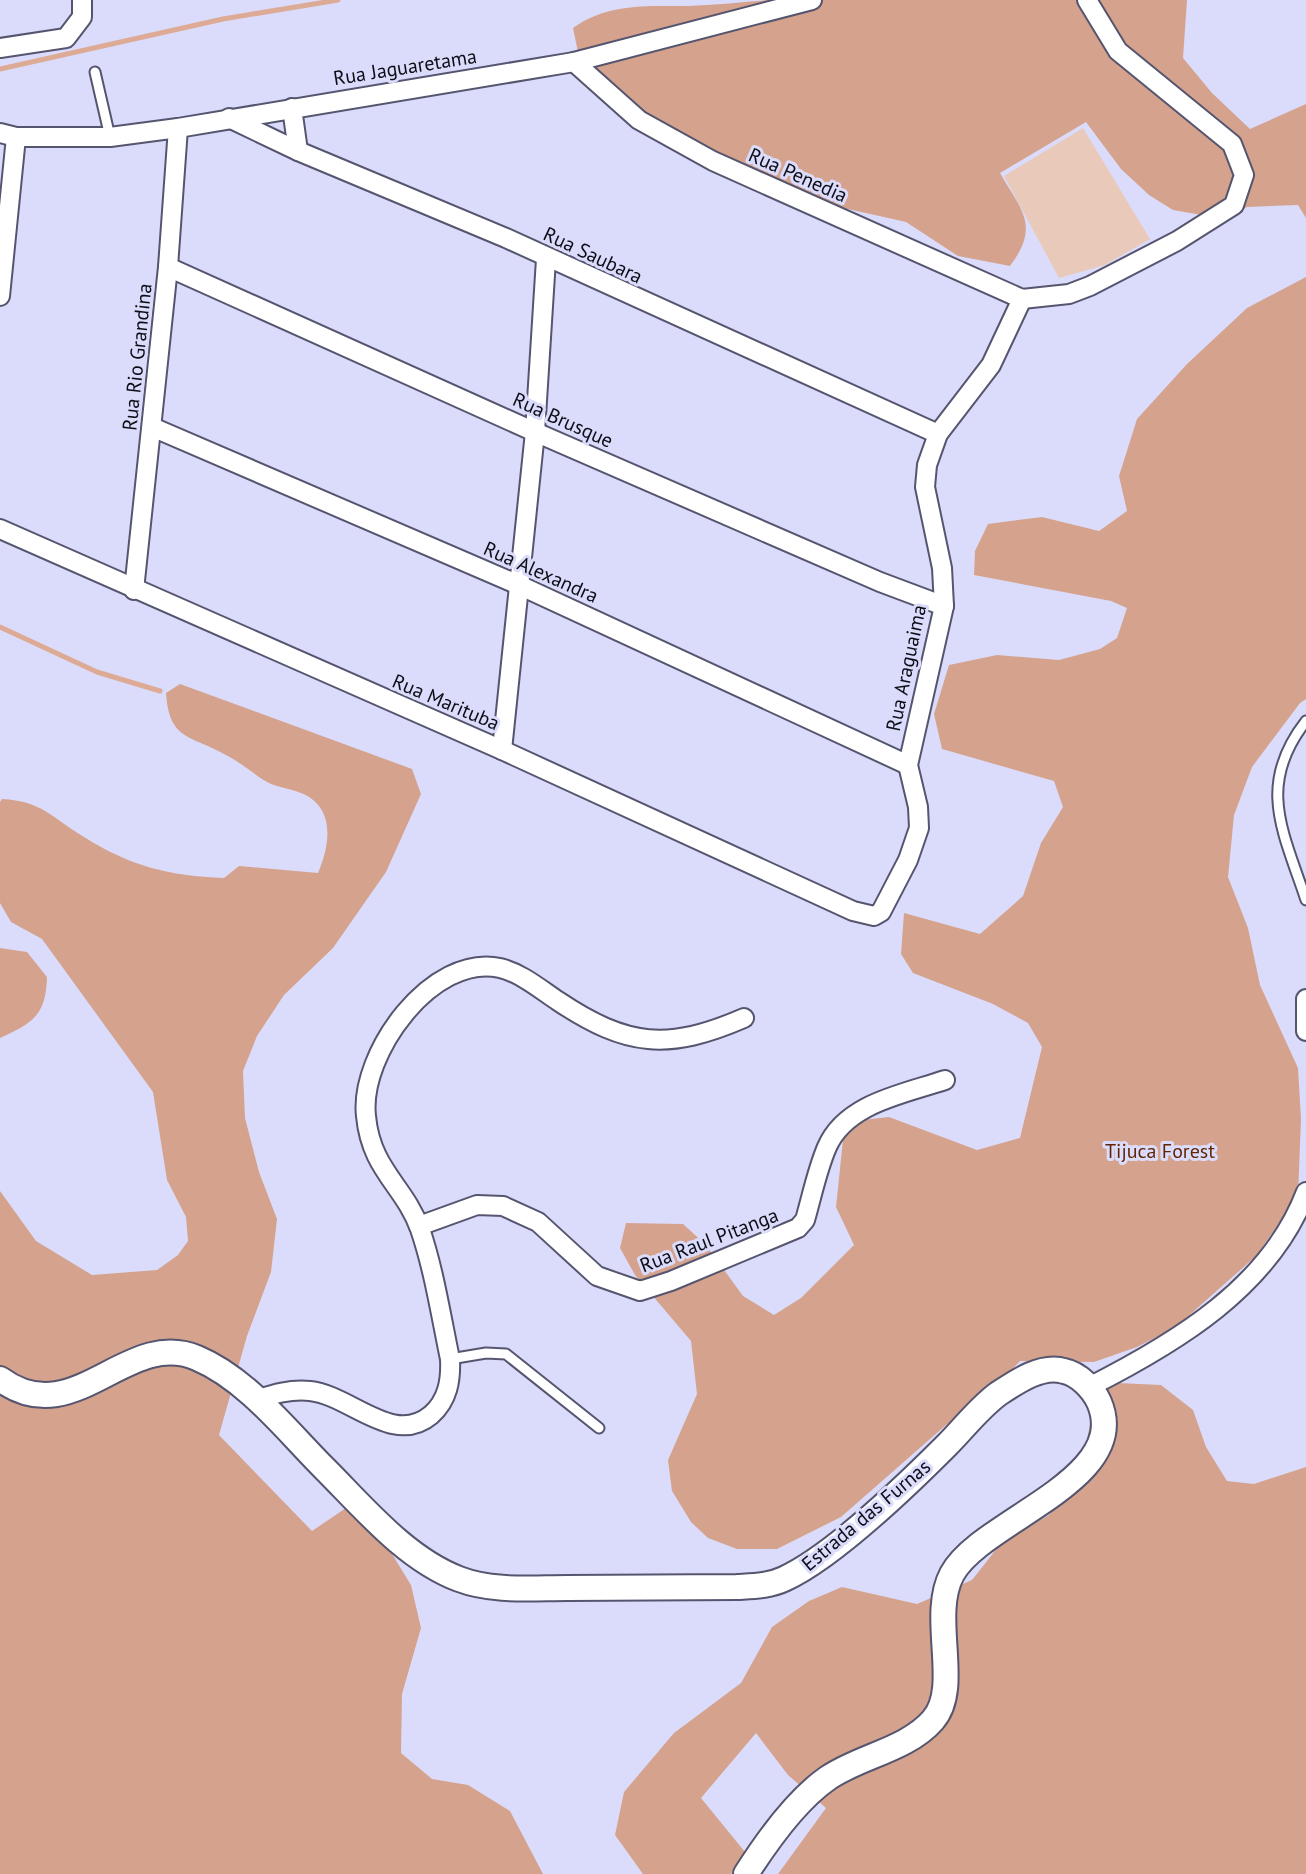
<svg xmlns="http://www.w3.org/2000/svg" width="1306" height="1874" viewBox="0 0 1306 1874" font-family="'PT Sans',sans-serif">
  <rect width="100%" height="100%" fill="#dbdcfb"/>
  <path fill="#e9c9ba" d="M1083,128L1150,239L1105,265L1059,278L1004,176Z"/>
  <g fill="#d5a38d">
    <path d="M770,0H1187L1183,58L1212,93L1250,129L1306,104V218L1298,205L1247,207L1225,219L1173,210L1149,195L1121,169L1086,122L1000,173C1022,211 1040,226 1010,266L958,256L906,222L830,205L694,151L583,76L573,28C607,3 647,6 688,6C715,5 742,2 770,0Z"/>
    <path d="M1306,277V699L1300,703L1252,767L1234,815L1228,877L1248,928L1260,985L1298,1068L1301,1119L1298,1196L1256,1256L1176,1327L1137,1347L1094,1362L1020,1361L987,1396L946,1425L841,1517L777,1549H737L708,1538L691,1522L672,1491L668,1460L697,1394L691,1341L635,1275L620,1248L626,1223L683,1224L706,1245L743,1296L774,1315L801,1298L854,1245L836,1207L843,1140L854,1121L889,1117L977,1150L1020,1138L1042,1047L1028,1023L993,1004L913,973L901,954L904,913L980,934L1023,896L1041,843L1063,807L1054,781L942,749L934,714L949,665L997,655L1059,660L1100,649L1117,638L1127,608L1111,601L974,575L975,551L988,524L1042,517L1099,531L1127,511L1119,476L1137,419L1187,364L1247,308Z"/>
    <path d="M180,684L412,769L421,794L386,872L333,948L284,995L257,1036L243,1071L245,1118L259,1172L277,1219L271,1272L247,1336L219,1435L312,1531L346,1508L381,1536L411,1585L421,1628L402,1694L401,1753L432,1779L468,1785L510,1811L543,1874H0V1191L36,1241L92,1275L157,1270L178,1255L188,1241L186,1217L167,1180L153,1092L42,939L11,922L0,903V802L2,799C42,801 51,817 84,837C130,866 169,876 224,878L239,866L318,873C330,845 336,807 301,793C292,789 281,788 271,784C255,776 241,762 224,754C190,735 169,740 166,693Z"/>
    <path d="M0,948L27,952L47,977C46,1015 33,1023 0,1038Z"/>
    <path d="M1118,1383L1161,1385L1193,1410L1206,1447L1227,1481L1254,1484L1306,1467V1874H778L826,1808L788,1775L756,1733L701,1798L745,1852L731,1874H643L615,1835L624,1792L674,1733L741,1683L772,1627L809,1601L842,1587L917,1604L972,1580L1002,1542L1049,1515L1079,1480L1096,1394Z"/>
  </g>
  <g fill="none" stroke-linecap="round" stroke-linejoin="round">
    <g stroke="#ddab95" stroke-width="5">
      <path d="M0,69L223,19L338,0"/>
      <path d="M0,627L97,672L160,691"/>
    </g>
    <defs>
      <g id="service">
        <path d="M95,72L110,137"/>
        <path d="M1306,721C1256,785 1283,831 1306,900"/>
        <path d="M450,1359L486,1353L506,1354L599,1428"/>
      </g>
      <g id="minor">
        <path d="M0,48L66,38L82,17V0"/>
        <path d="M574,62L639,120L713,161L1022,299L1069,294L1090,286L1177,241L1234,205L1244,175L1232,144L1118,51L1087,0"/>
        <path d="M292,108L298,151"/>
        <path d="M229,118L298,151L506,238L938,434"/>
        <path d="M0,133L16,137H110L178,128L574,62L812,0"/>
        <path d="M168,267L535,432L880,582L944,606"/>
        <path d="M0,296L16,137"/>
        <path d="M152,427L521,586L908,765"/>
        <path d="M0,529L502,750L853,911L874,916L881,912L908,860L919,828L918,807L908,765L944,606L942,568L925,487L927,465L938,434L991,365L1022,299"/>
        <path d="M134,590L168,267L178,128"/>
        <path d="M502,750L535,432L546,259"/>
        <path d="M1306,999V1031"/>
        <path d="M419,1226L477,1205L503,1206L538,1222L597,1276L640,1291L671,1281L798,1228L805,1220C812,1196 817,1170 827,1147C846,1103 904,1094 945,1080"/>
        <path d="M1089,1387C1176,1343 1270,1287 1306,1192"/>
        <path d="M255,1400C274,1394 290,1389 310,1391C350,1395 393,1447 431,1415C448,1400 451,1380 450,1359C441,1316 434,1270 420,1229C404,1185 371,1170 366,1116C359,1054 432,953 500,968C521,973 540,989 558,1001C627,1047 668,1051 744,1018"/>
      </g>
      <path id="secondary" d="M0,1379C74,1434 126,1328 197,1358C247,1379 287,1431 324,1468C364,1508 406,1559 459,1579C493,1592 532,1588 567,1588C624,1588 680,1587 737,1587C753,1586 769,1586 784,1579C832,1557 908,1484 947,1445C963,1429 979,1408 998,1394C1016,1382 1042,1364 1064,1371C1079,1374 1093,1389 1099,1402C1133,1480 981,1520 952,1574C929,1617 962,1687 933,1720C907,1750 860,1756 828,1778C796,1800 767,1841 746,1874"/>
    </defs>
    <use href="#service" stroke="#55556f" stroke-width="13"/>
    <use href="#minor" stroke="#55556f" stroke-width="22"/>
    <use href="#secondary" stroke="#55556f" stroke-width="28"/>
    <use href="#service" stroke="#fff" stroke-width="9"/>
    <use href="#minor" stroke="#fff" stroke-width="18"/>
    <use href="#secondary" stroke="#fff" stroke-width="24"/>
  </g>
  <g text-anchor="middle" dominant-baseline="central" stroke-width="6" stroke-linejoin="round" paint-order="stroke">
    <g font-size="20" fill="#0d0d17" stroke="#dbdcfb">
      <text transform="translate(405 67) rotate(-9)">Rua Jaguaretama</text>
      <text transform="translate(798 175) rotate(24)">Rua Penedia</text>
      <text transform="translate(593 255) rotate(25)">Rua Saubara</text>
      <text transform="translate(137 357) rotate(-84)">Rua Rio Grandina</text>
      <text transform="translate(563 420) rotate(24)">Rua Brusque</text>
      <text transform="translate(541 572) rotate(24)">Rua Alexandra</text>
      <text transform="translate(906 668) rotate(-78)">Rua Araguaima</text>
      <text transform="translate(446 702) rotate(23)">Rua Marituba</text>
      <text transform="translate(709 1240) rotate(-21)">Rua Raul Pitanga</text>
      <text transform="translate(866 1515) rotate(-40)">Estrada das Furnas</text>
    </g>
    <g font-size="20" fill="#612503" stroke="#dbdcfb">
      <text x="1160" y="1151">Tijuca Forest</text>
    </g>
  </g>
</svg>
